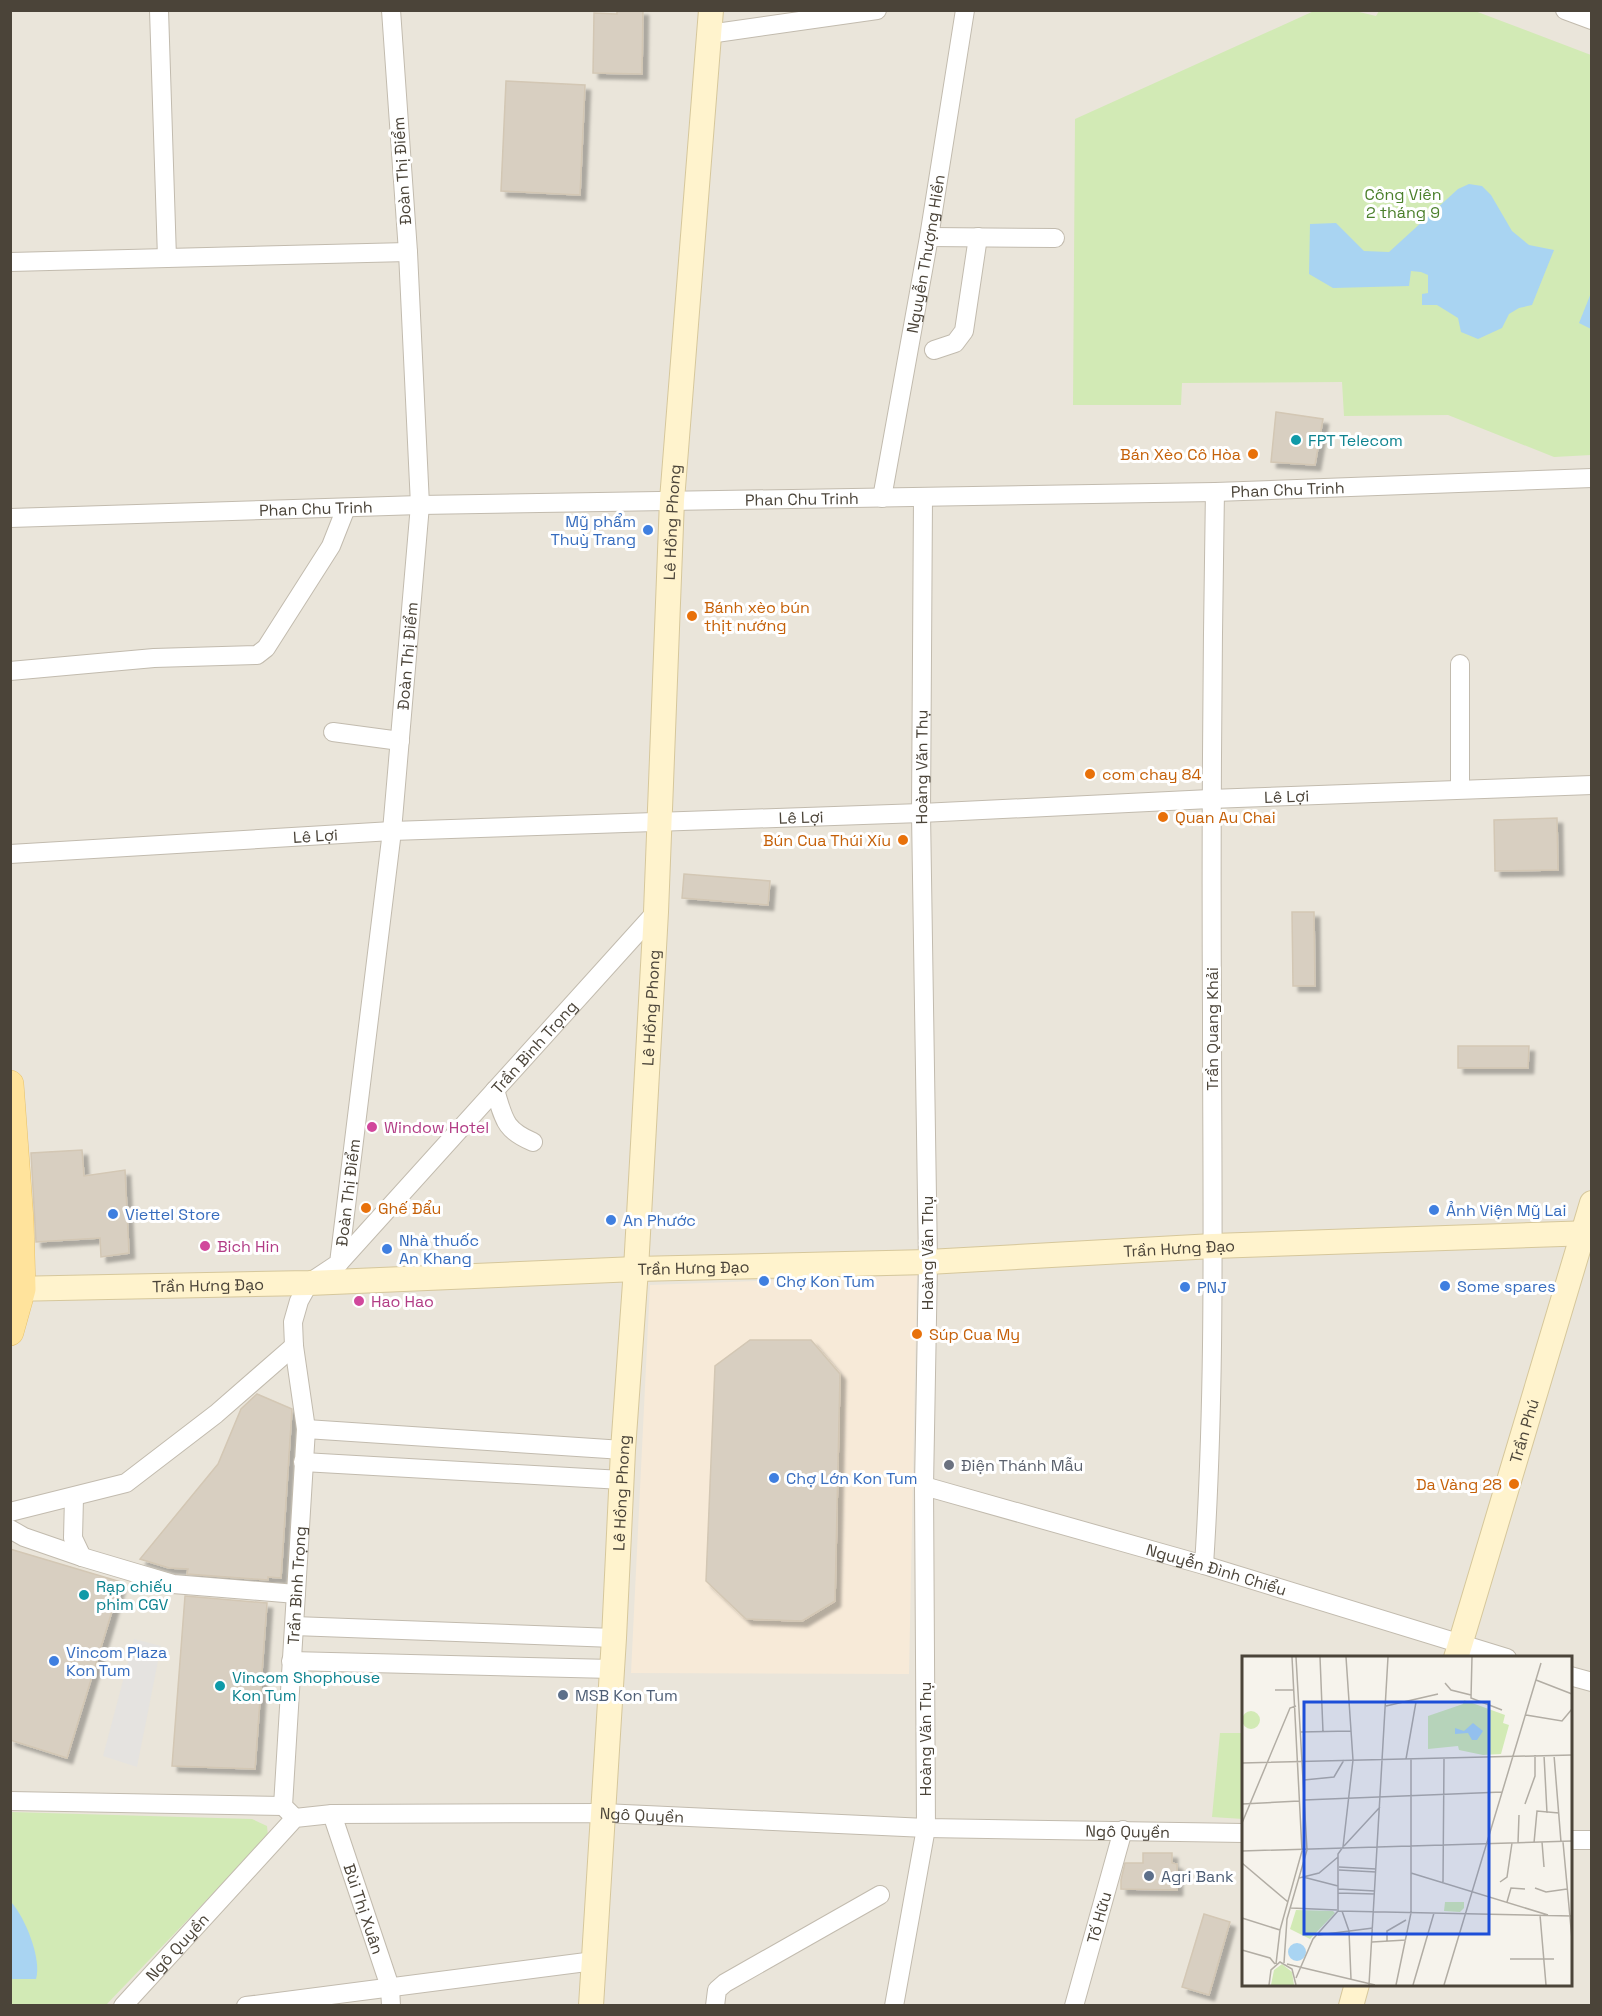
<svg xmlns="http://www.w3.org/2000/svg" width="1602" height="2016" viewBox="0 0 1602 2016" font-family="'Space Grotesk',sans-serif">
  <defs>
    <filter id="shadow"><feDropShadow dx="5.5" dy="5.5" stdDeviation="1.5" flood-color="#0004"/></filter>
  </defs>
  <rect width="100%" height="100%" fill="#f6f3ec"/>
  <path fill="#eae5da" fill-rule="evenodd" d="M11,11H1591V2005L11,2006ZM1244,1658H1570V1984H1244Z"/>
  <path fill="#f7ead8" d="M917,1275L909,1674L631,1673L650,1285Z"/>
  <g fill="#d2eab5">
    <path d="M1314,11H1355L1376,16L1379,11H1475L1591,55V455L1554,457L1448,415L1344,416L1342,382L1182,383L1181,405H1073L1075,119Z"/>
    <path d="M1220,1733H1243V1819L1212,1817Z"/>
    <path d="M11,1812L252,1819L267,1826L268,1836L106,2005L11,2006Z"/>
  </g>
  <path fill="#e5e3e0" d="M134,1639L161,1646L137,1767L103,1756Z"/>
  <g fill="#a9d4f2">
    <path d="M1469,184L1482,186L1491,195L1512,231L1529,245L1554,250L1532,305L1519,308L1509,314L1502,328L1478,339L1461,332L1458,318L1437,305H1422V294L1428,293V275L1421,272L1411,271L1409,286L1333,288L1309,274L1310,224L1336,223L1364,251L1389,252L1458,189Z"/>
    <path d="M1591,293V329L1579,323Z"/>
    <path d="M11,1902C25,1917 42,1959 36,1979H11Z"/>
  </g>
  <g fill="#d8cfc1" stroke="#d3c7b4" stroke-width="1.5" filter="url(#shadow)">
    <path d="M617,10H643L642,74L593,73L594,13L617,14Z"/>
    <path d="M506,81L585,85L580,195L501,191Z"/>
    <path d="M1276,412L1323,419L1315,465L1271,462Z"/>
    <path d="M1557,818L1558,870L1495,871L1494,820Z"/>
    <path d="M684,874L770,881L768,905L682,898Z"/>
    <path d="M1292,912H1314L1315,986H1293Z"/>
    <path d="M1458,1046H1529L1528,1068H1458Z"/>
    <path d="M82,1150L84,1176L125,1170L129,1253L101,1257L100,1238L36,1242L31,1153Z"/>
    <path d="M750,1340H811L840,1374L835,1601L802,1621L746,1619L706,1581L715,1366Z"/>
    <path d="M257,1394L292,1409L281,1578L268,1577V1580L187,1574L188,1569L169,1568L140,1559L218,1464L241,1409Z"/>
    <path d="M10,1549L121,1582L67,1758L10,1740Z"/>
    <path d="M185,1596L267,1603L255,1769L172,1766Z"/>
    <path d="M1143,1853H1172V1863L1177,1864V1890L1121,1889V1880L1125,1863H1143Z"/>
    <path d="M1204,1914L1230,1922L1209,1995L1182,1987Z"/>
  </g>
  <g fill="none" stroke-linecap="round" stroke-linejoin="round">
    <defs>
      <g id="street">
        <path d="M159,10L167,258"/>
        <path d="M1565,10L1592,20"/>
        <path d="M709,34L877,10"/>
        <path d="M929,237L1055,238"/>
        <path d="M10,262L408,252"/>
        <path d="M934,350L955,343L964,331L978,237"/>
        <path id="s1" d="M882,498L929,237L965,10"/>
        <path id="s2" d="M10,518L420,505L1215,492L1592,478"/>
        <path d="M1460,664V789"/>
        <path d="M10,671L154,658L257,655L266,648L331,546L346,508"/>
        <path d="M333,732L400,741"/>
        <path id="s3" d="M10,854L392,831L921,813L1210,799L1592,785"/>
        <path d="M495,1090C504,1119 504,1130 533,1142"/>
        <path id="s4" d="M339,1263L656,912"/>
        <path d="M306,1429L623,1450"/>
        <path d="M303,1462L622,1480"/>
        <path id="s5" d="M924,1486L1204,1565L1507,1658"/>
        <path d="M74,1497L73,1538L82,1557"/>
        <path d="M10,1512L126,1483L216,1414L294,1346"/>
        <path d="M10,1529L24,1537L82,1557L173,1584L296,1594"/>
        <path d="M1204,1565C1216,1382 1212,1199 1212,1015C1211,841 1212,666 1215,492"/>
        <path d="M294,1626L614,1638"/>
        <path d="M291,1661L612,1669"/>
        <path d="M1570,1676L1592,1682"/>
        <path d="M10,1801L283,1806"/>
        <path id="s6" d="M332,1814L390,1987L391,2006"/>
        <path id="s7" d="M295,1818L283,1806L306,1429L294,1346L293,1322L299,1301L309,1283L339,1263L392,831L420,505L408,252L391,10"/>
        <path d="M1570,1840H1592"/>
        <path id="s8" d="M123,2006L295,1818L332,1814L603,1813L926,1828L1244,1833"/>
        <path d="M246,2006L594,1961"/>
        <path d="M715,2006L717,1990L725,1983L880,1895"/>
        <path id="s9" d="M894,2006L926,1828L924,1486L928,1262L921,813L923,497"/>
        <path id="s10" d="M1074,2006L1123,1830"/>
      </g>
      <g id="secondary">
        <path id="s11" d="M10,1289L309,1283L636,1269L928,1262L1213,1246L1592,1233"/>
        <path id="s12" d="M1456,1658L1592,1203"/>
        <path id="s13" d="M591,2006L614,1638L623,1450L636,1269L656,912L672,500L711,10"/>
        <path d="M1351,2006L1357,1984"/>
      </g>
      <path id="primary" d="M10,1084L20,1220L22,1289L10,1332"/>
    </defs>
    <use href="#street" stroke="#c2bbae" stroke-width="20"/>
    <use href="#secondary" stroke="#d6c79b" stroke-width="26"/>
    <use href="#primary" stroke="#e6c16a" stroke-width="28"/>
    <use href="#street" stroke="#fff" stroke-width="18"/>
    <use href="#secondary" stroke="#fff3cd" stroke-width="24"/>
    <use href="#primary" stroke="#ffe39c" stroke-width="27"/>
  </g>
  <g fill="#0f9aa8" stroke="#fff" stroke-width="2">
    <circle cx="1296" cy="440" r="6"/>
    <circle cx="84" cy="1595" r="6"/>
    <circle cx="220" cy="1686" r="6"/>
  </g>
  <g fill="#e8710a" stroke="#fff" stroke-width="2">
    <circle cx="1253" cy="454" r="6"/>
    <circle cx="692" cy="616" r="6"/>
    <circle cx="1090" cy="774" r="6"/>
    <circle cx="1163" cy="817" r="6"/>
    <circle cx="903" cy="840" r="6"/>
    <circle cx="366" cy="1208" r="6"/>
    <circle cx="917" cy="1334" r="6"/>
    <circle cx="1514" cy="1484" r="6"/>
  </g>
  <g fill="#3f7fe0" stroke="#fff" stroke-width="2">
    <circle cx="648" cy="530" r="6"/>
    <circle cx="1434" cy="1210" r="6"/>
    <circle cx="113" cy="1214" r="6"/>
    <circle cx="611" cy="1220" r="6"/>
    <circle cx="387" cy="1249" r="6"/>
    <circle cx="764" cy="1281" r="6"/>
    <circle cx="1445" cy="1286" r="6"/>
    <circle cx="1185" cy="1287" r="6"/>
    <circle cx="774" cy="1478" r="6"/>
    <circle cx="54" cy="1661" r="6"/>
  </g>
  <g fill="#d1479c" stroke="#fff" stroke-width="2">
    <circle cx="372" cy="1127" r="6"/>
    <circle cx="205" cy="1246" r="6"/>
    <circle cx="359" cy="1301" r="6"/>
  </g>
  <circle fill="#6b7280" stroke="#fff" stroke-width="2" cx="949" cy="1465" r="6"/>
  <g fill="#5c6f8a" stroke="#fff" stroke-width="2">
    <circle cx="563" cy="1695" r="6"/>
    <circle cx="1149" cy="1876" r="6"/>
  </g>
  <g text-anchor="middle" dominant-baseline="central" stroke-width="6" stroke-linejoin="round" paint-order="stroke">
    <g font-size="16" fill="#4b4439" stroke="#fff">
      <text transform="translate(402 171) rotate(-94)">Đoàn Thị Điểm</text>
      <text stroke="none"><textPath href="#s1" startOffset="248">Nguyễn Thượng Hiền</textPath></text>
      <text stroke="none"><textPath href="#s2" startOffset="1278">Phan Chu Trinh</textPath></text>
      <text stroke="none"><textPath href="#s2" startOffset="792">Phan Chu Trinh</textPath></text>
      <text stroke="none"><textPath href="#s2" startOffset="306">Phan Chu Trinh</textPath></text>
      <text stroke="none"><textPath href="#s13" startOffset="1486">Lê Hồng Phong</textPath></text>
      <text stroke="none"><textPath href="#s7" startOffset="1192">Đoàn Thị Điểm</textPath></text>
      <text stroke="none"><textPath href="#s9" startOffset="1242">Hoàng Văn Thụ</textPath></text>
      <text stroke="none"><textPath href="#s3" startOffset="1278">Lê Lợi</textPath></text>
      <text stroke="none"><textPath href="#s3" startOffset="792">Lê Lợi</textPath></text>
      <text stroke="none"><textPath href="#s3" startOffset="306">Lê Lợi</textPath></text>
      <text stroke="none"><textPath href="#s13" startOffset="1000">Lê Hồng Phong</textPath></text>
      <text transform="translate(1212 1029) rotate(-90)">Trần Quang Khải</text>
      <text stroke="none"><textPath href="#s4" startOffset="291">Trần Bình Trọng</textPath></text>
      <text stroke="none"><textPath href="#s7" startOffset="652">Đoàn Thị Điểm</textPath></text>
      <text stroke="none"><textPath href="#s11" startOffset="1170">Trần Hưng Đạo</textPath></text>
      <text transform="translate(927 1253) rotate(-90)">Hoàng Văn Thụ</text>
      <text stroke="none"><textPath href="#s11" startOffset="684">Trần Hưng Đạo</textPath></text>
      <text stroke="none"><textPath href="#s11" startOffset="198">Trần Hưng Đạo</textPath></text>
      <text stroke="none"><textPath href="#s12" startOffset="237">Trần Phú</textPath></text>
      <text stroke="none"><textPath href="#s13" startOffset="514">Lê Hồng Phong</textPath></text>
      <text stroke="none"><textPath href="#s5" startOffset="304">Nguyễn Đình Chiểu</textPath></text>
      <text stroke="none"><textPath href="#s7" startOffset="238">Trần Bình Trọng</textPath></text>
      <text transform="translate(925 1739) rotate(-90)">Hoàng Văn Thụ</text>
      <text stroke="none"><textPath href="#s8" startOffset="602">Ngô Quyền</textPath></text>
      <text stroke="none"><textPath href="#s8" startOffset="1088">Ngô Quyền</textPath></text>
      <text stroke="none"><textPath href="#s6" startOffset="100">Bùi Thị Xuân</textPath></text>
      <text stroke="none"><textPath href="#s10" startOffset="92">Tố Hữu</textPath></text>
      <text stroke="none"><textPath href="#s8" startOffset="80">Ngô Quyền</textPath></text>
    </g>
    <g font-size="16" fill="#4a7f2a" stroke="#fff">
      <text x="1403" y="194">Công Viên<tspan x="1403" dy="18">2 tháng 9</tspan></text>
    </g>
    <g font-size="16" fill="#0d838f" stroke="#fff" text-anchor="start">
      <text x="1308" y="440">FPT Telecom</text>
      <text x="96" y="1586">Rạp chiếu<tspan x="96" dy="18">phim CGV</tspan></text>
      <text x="232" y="1677">Vincom Shophouse<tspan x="232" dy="18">Kon Tum</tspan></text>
    </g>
    <g font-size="16" fill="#c56008" stroke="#fff" text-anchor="start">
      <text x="1241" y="454" text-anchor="end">Bán Xèo Cô Hòa</text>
      <text x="704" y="607">Bánh xèo bún<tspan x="704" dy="18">thịt nướng</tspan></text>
      <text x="1102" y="774">com chay 84</text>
      <text x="1175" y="817">Quan Au Chai</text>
      <text x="891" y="840" text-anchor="end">Bún Cua Thúi Xíu</text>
      <text x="378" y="1208">Ghế Đẩu</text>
      <text x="929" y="1334">Súp Cua My</text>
      <text x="1502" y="1484" text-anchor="end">Da Vàng 28</text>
    </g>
    <g font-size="16" fill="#366cbe" stroke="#fff" text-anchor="start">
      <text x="636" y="521" text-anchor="end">Mỹ phẩm<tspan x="636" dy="18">Thuỳ Trang</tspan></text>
      <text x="1446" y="1210">Ảnh Viện Mỹ Lai</text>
      <text x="125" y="1214">Viettel Store</text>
      <text x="623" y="1220">An Phước</text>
      <text x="399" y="1240">Nhà thuốc<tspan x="399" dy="18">An Khang</tspan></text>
      <text x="776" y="1281">Chợ Kon Tum</text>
      <text x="1457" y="1286">Some spares</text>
      <text x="1197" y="1287">PNJ</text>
      <text x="786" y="1478">Chợ Lớn Kon Tum</text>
      <text x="66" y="1652">Vincom Plaza<tspan x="66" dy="18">Kon Tum</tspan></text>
    </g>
    <g font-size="16" fill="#b23c85" stroke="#fff" text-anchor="start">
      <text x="384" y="1127">Window Hotel</text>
      <text x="217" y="1246">Bich Hin</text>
      <text x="371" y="1301">Hao Hao</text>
    </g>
    <g font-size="16" fill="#5b616d" stroke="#fff" text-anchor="start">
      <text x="961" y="1465">Điện Thánh Mẫu</text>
    </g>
    <g font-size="16" fill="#4e5e75" stroke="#fff" text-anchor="start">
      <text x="575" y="1695">MSB Kon Tum</text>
      <text x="1161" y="1876">Agri Bank</text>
    </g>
  </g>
  <g transform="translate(1242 1656)">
    <rect width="330" height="330" fill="#f6f3ec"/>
    <path d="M222,44L263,59L261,67L267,69L259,98L241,99L217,94L216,90L186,93V60L221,48ZM0 64a9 9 0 1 1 18 0a9 9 0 1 1-18 0ZM203,246H222V252L218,256L202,255ZM54,254L91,255L93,257L68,283L48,273ZM40,308L50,316L52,329H29L32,314Z" fill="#d2eab5"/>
    <path d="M231,67L241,75L235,84H230L226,77L213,78V72L222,75ZM46 296a9 9 0 1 1 18 0a9 9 0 1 1-18 0Z" fill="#a9d4f2"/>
    <path fill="none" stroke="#b2ada4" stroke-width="1.5" d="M78,1L81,76M230,1L229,42L260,54M294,24L330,38M203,27L209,34L229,39M33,34H52M144,50L196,38M284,59L320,65L330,53M58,76L109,75M302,99L305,157M312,99L319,186M164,103L174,46M0,107L330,99M62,124L92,121L102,104M62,144L260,136M0,148L57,145M283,148L293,120V99M0,167L48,52L54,50M300,186L302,211M321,186L330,283M276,187L277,159M292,187L295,155L317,157M102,190L138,151M0,195L330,185M0,207L46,246M97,211L134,213M97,214L134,216M169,217L306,259M61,221L96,230M57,222L77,217L96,201M201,226L202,103M258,226L265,221L270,187M293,232L304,236L325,233M96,233L133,235M96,237L133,238M265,246L269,232L283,233M49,252L95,254M96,255V198L101,191L111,104L104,1M100,255L107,275L109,323M298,259L304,329M0,262L38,274M76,279L131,272M145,285V275L164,264M130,286L164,284M0,294L28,302L33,308M268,303H312M42,307L45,263L65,194L54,1M34,308L38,274L60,195L50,1M45,308L133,329M54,322L71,283L96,255L330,260M27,329L29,314L38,306L50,313L54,329M127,329L146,1M154,329L169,257V103M171,329L192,257M202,329L299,7"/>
    <path fill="#1d4ed8" fill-opacity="0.15" stroke="#1d4ed8" stroke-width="3" d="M62,46H247V278H62Z"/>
    <rect width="330" height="330" fill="none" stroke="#4b4439" stroke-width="3"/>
  </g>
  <rect width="1602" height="2016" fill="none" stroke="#4b4439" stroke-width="24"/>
</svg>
